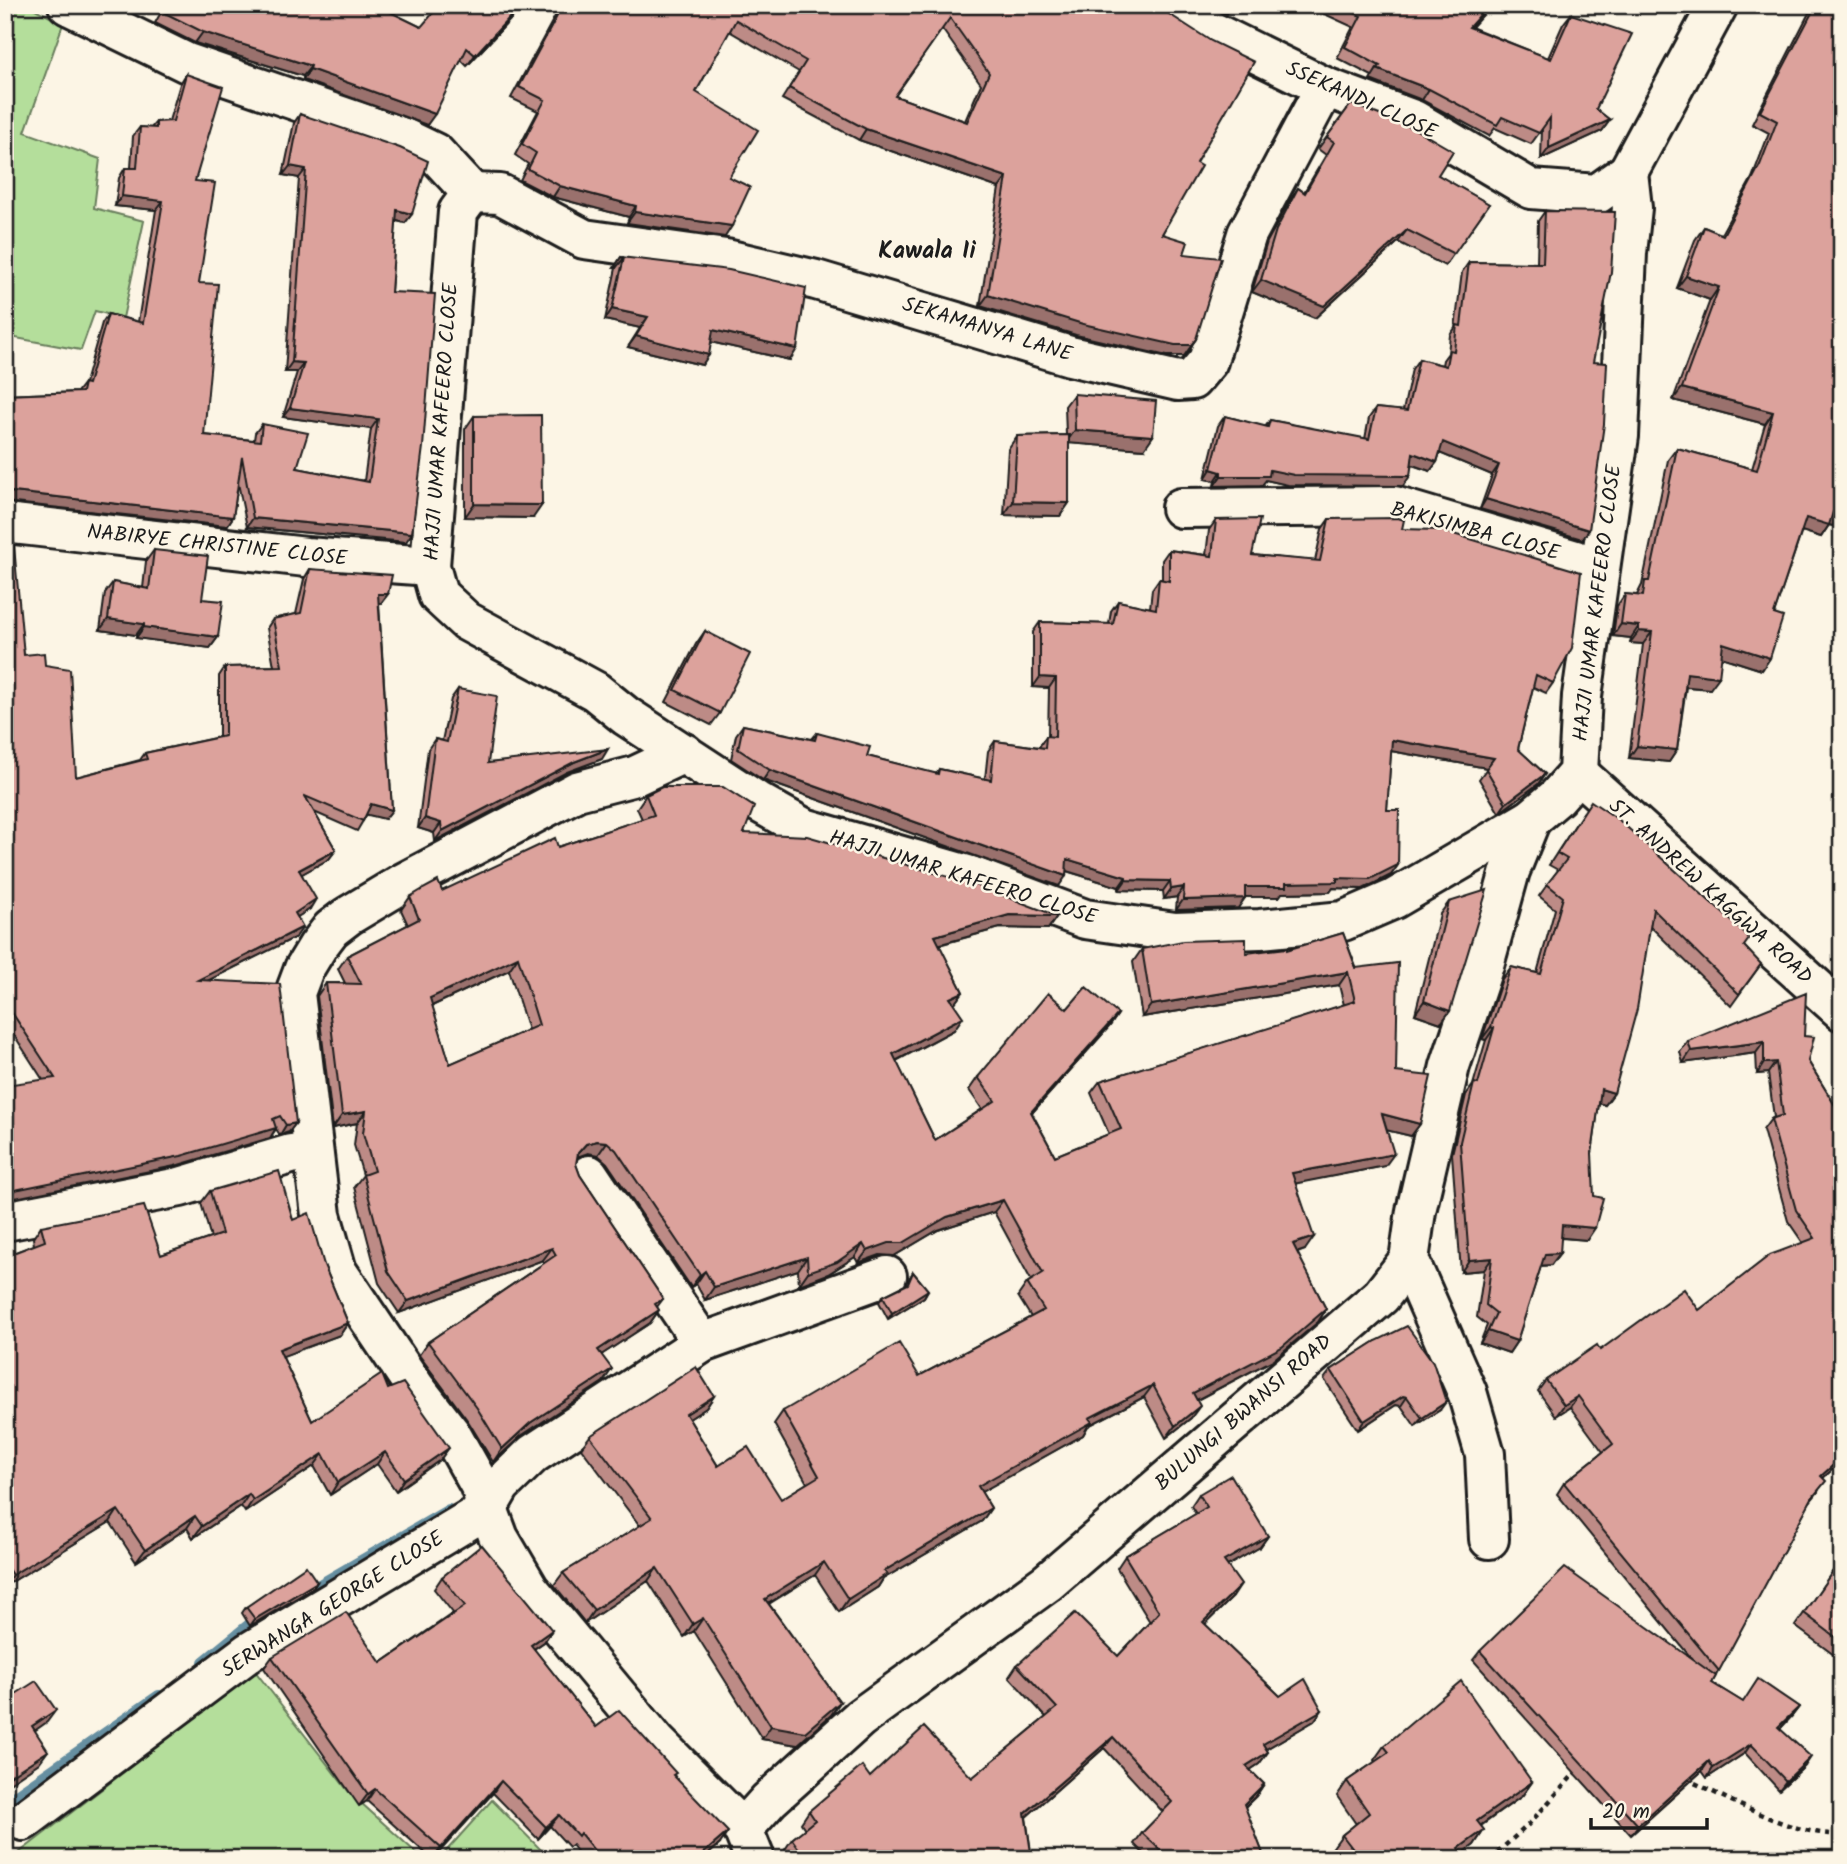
<svg xmlns="http://www.w3.org/2000/svg" width="1847" height="1864" viewBox="0 0 1847 1864" font-family="Kalam,sans-serif">
  <rect width="100%" height="100%" fill="#fcf5e5"/>
  <filter id="ink" filterUnits="userSpaceOnUse"><feTurbulence type="fractalNoise" baseFrequency=".0143" numOctaves="2"/><feDisplacementMap in="SourceGraphic" scale="14" xChannelSelector="R" yChannelSelector="G"/><feConvolveMatrix kernelMatrix="1 2 1 2 8 2 1 2 1" color-interpolation-filters="sRGB"/></filter>
  <g filter="url(#ink)">
    <g fill="#b4de9b" stroke="#687d5c" stroke-width="2">
      <path d="M5,5H28L63,24L25,132L100,159L94,208L144,221L123,318L95,311L81,350L5,336Z"/>
      <path d="M255,1671L349,1792L423,1859H11Z"/>
      <path d="M492,1800L550,1859H439Z"/>
    </g>
    <g fill="none" stroke-linecap="round" stroke-linejoin="round">
      <g stroke="#668fa1" stroke-width="12">
        <path d="M294,1600L449,1510"/>
        <path d="M204,1662L253,1622"/>
        <path d="M5,1803L159,1696"/>
      </g>
      <defs>
        <g id="minor">
          <path d="M68,5L187,63L402,137L435,153L472,193L458,212L430,566L438,595L466,621L595,691L626,716L756,801L804,828L971,876L1085,919L1175,932L1260,929L1343,921L1394,899L1531,819L1557,797L1578,773L1582,696L1619,436L1627,253L1632,208L1628,172L1718,5"/>
          <path d="M1171,5L1213,32L1325,87L1414,120L1531,189L1597,194L1628,172"/>
          <path d="M472,193L500,194L584,239L726,259L816,280L1070,356L1178,381L1192,380L1208,361L1247,234L1325,87"/>
          <path d="M1181,508L1394,506L1599,567"/>
          <path d="M5,523L306,557L430,566"/>
          <path d="M684,753L635,776L577,791L403,883L348,916L331,929L318,946L304,969L295,993L321,1215L337,1271L416,1389L451,1434L479,1484L499,1538L529,1589L656,1742L743,1829"/>
          <path d="M1578,773L1842,1011"/>
          <path d="M589,1175L702,1343"/>
          <path d="M5,1221L180,1187L291,1154L313,1151"/>
          <path d="M1409,1260L1467,1392L1485,1454L1489,1539"/>
          <path d="M23,1821L249,1652L487,1509L501,1485L533,1454L702,1343L887,1276"/>
          <path d="M755,1859L743,1829L769,1800L860,1718L1048,1582L1381,1296L1409,1260L1416,1211L1450,1066L1484,965L1510,871L1531,819"/>
        </g>
      </defs>
      <use href="#minor" stroke="#1c1c1c" stroke-width="44"/>
      <g stroke="#1c1c1c" stroke-width="4.5" stroke-dasharray="5 5" stroke-linecap="butt">
        <path d="M1686,1779C1730,1799 1794,1837 1842,1834"/>
        <path d="M1490,1859L1528,1825L1577,1771"/>
      </g>
      <use href="#minor" stroke="#fcf5e5" stroke-width="38"/>
    </g>
    <g fill="#bd8b86" stroke="#1c1c1c" stroke-width="2" fill-rule="evenodd">
      <path d="M165,5H376L421,27L524,5L467,66L461,60L427,125L303,80V76L195,43L155,23Z"/>
      <path d="M561,5H1160L1196,163L1162,234L1184,254L1196,339L1184,356H1167L1076,335L980,306L999,188L859,140L782,99L799,72L729,31L696,92L729,177L725,237L627,223L629,217L553,197L520,180L528,164L515,155L538,111L511,98ZM942,29L981,84L965,121L895,96Z"/>
      <path d="M1212,5H1233L1227,14Z"/>
      <path d="M1305,5H1492L1471,27L1548,58L1563,24L1571,14L1596,109L1610,120L1602,131L1541,159L1542,129L1531,144L1495,128L1489,136L1422,100L1370,80L1372,76L1337,58L1353,27Z"/>
      <path d="M1813,5H1842L1832,103L1833,526L1829,525L1821,537L1802,531L1774,614L1770,658L1762,670L1721,657L1710,689L1686,687L1677,750L1669,762L1629,758L1643,644L1630,643L1631,638L1613,636L1617,606L1625,594L1637,595L1642,585L1668,460L1677,448L1752,469L1765,424L1673,400L1710,300L1677,288L1695,240L1704,227L1721,234L1752,178L1769,133L1752,124Z"/>
      <path d="M186,74L195,181L204,435L254,440L255,433L262,424L297,468L364,481L371,429L283,417L297,372H285L299,178L283,175L294,123L300,114L412,214L405,223L396,221L391,292L406,542L247,527L238,483L233,517L227,526L5,502V395L77,392L84,383H85L102,323L108,314L138,322L156,210L115,206L119,178L125,168H131L133,136L140,127L151,128L156,122L169,121L180,84Z"/>
      <path d="M1351,104L1438,175L1489,204L1445,266L1398,242L1315,318L1252,292L1267,242L1290,200L1298,188L1304,192L1326,155L1318,149Z"/>
      <path d="M1545,211L1593,362L1589,530L1582,539L1480,509L1492,475L1440,453L1437,462L1430,471L1412,465L1403,486L1288,485L1266,480L1262,485L1214,486L1215,481L1205,479L1218,426L1225,416L1265,427L1270,420L1365,439L1369,418L1376,408L1403,411L1412,369L1419,359L1442,365L1443,360L1448,353L1450,335L1455,328L1462,272L1469,262L1537,263L1538,221Z"/>
      <path d="M621,257L790,360L711,342L702,365L628,347L640,328L605,320L616,268H614Z"/>
      <path d="M1074,394L1144,449L1069,443V503L1060,516L1004,515L1008,449L1017,436L1066,435L1065,406Z"/>
      <path d="M474,416L533,518L465,517V429Z"/>
      <path d="M1329,519L1402,529L1553,683L1546,693L1533,687L1518,749L1545,774L1538,784L1499,813L1479,779L1487,768L1391,751L1387,810L1398,865L1391,875L1363,889L1333,888L1330,892L1282,893L1279,897H1245L1238,908L1176,910L1177,897L1164,899L1163,891L1119,890V887L1066,871L1059,886L763,780L731,759L736,735L743,725L812,739L817,733L867,756L936,774L939,769L985,779L988,751L995,741L1039,747L1046,736H1048L1049,688L1033,687V632L1040,622L1109,624L1111,611L1118,601L1150,608L1152,589L1159,579H1162V560L1169,550L1206,555L1209,530L1216,520L1252,555L1315,561L1322,529Z"/>
      <path d="M5,533L24,655L45,665L76,777L140,760L145,753L219,737V676L225,667L274,666L267,628L273,619L296,614L304,579L310,569L388,594L381,603H379L392,810L385,819L367,814L357,831L314,812L336,850L329,859L302,874L310,909L297,917L296,937L209,980L296,1123L289,1132L280,1135L276,1129L270,1138L175,1166L43,1080L5,1021Z"/>
      <path d="M154,550L202,599L218,637L210,648L136,638V635L100,630L105,593L113,582L143,588L146,561Z"/>
      <path d="M705,631L720,713L711,725L666,702L696,644Z"/>
      <path d="M458,689L488,763L602,759L567,772L435,841L434,833L418,828L428,749L435,739L442,741L451,699Z"/>
      <path d="M646,795L744,833L1057,916L1048,929L1000,928L939,945L963,992L954,1004V1030L896,1061L935,1140L982,1109L969,1090L978,1077L1067,1009L1118,1014L1110,1026L1032,1113L1055,1156L1109,1134L1091,1093L1100,1081L1344,1005L1339,985L1142,1017L1133,962L1142,949L1246,953L1287,950L1343,933L1396,1072L1420,1124L1411,1136L1387,1130L1385,1166L1295,1183L1305,1250L1297,1253L1326,1309L1318,1322L1273,1360L1197,1400L1191,1418L1166,1438L1144,1397L1088,1426L1083,1435L981,1492L991,1508L982,1521L883,1579L878,1587L839,1612L815,1575L769,1604L840,1702L831,1715L797,1745L762,1739L694,1631L684,1637L648,1581L585,1623L554,1585L563,1573L640,1526L581,1448L590,1436L714,1396L706,1408L689,1419L718,1466L781,1499L807,1483L774,1424L783,1411L919,1376L1031,1317L1018,1296L1027,1283L1031,1280L994,1212L938,1230L894,1256L880,1255L858,1263L855,1257L828,1274L799,1285L798,1270L705,1300L696,1284L691,1287L607,1163L598,1155L588,1153L578,1157L576,1164L580,1175L663,1299L657,1307L659,1310L650,1323L601,1355L603,1382L521,1436L493,1462L468,1421L419,1355L428,1342L544,1263L543,1260L399,1313L379,1283L354,1187L363,1175L354,1145L357,1123L333,1128L317,996L326,983H345L338,969L347,956L408,925L401,910L410,897L442,891L558,847L642,819L637,808ZM509,970L528,1030L450,1064L432,1006Z"/>
      <path d="M1583,813L1744,946L1761,964L1731,1006L1650,926L1614,1093L1605,1105L1599,1103L1592,1153L1587,1240L1561,1238L1551,1265L1541,1266L1517,1341L1509,1353L1480,1343L1487,1325L1477,1317L1484,1270L1461,1272L1452,1154L1466,1095L1473,1085L1486,1040L1482,1039L1502,979L1511,967L1537,973L1555,909L1539,896L1558,870L1549,865Z"/>
      <path d="M1449,902L1450,1011L1441,1023L1415,1014L1440,914Z"/>
      <path d="M1804,1036L1808,1061L1842,1117V1461L1823,1478L1818,1492L1809,1503L1712,1683L1743,1702L1799,1707L1792,1716L1780,1729L1805,1766L1779,1790L1745,1753L1707,1778L1702,1771L1631,1835L1473,1660L1480,1651L1692,1659L1557,1494L1564,1483L1603,1452L1570,1407L1556,1416L1538,1391L1546,1380L1600,1350L1699,1310L1803,1243L1788,1221L1763,1130L1771,1119L1774,1117L1768,1073L1757,1074L1756,1053L1683,1063L1680,1052L1688,1041Z"/>
      <path d="M210,1191L293,1220L324,1265L348,1323L340,1335L282,1356L312,1421L388,1389L440,1460L396,1491L377,1464L330,1495L314,1466L245,1512L241,1506L193,1538L187,1528L136,1562L110,1522L5,1586V1256L34,1245L33,1238L41,1226L161,1255L211,1238L201,1203Z"/>
      <path d="M913,1272L928,1290L924,1297L888,1319L879,1302L883,1296L905,1285Z"/>
      <path d="M1376,1341L1440,1410L1415,1426L1401,1406L1396,1405L1358,1430L1324,1379L1331,1370Z"/>
      <path d="M1199,1494L1268,1536L1260,1547L1227,1566L1233,1597L1205,1624L1280,1696L1322,1710L1314,1721L1266,1749L1268,1752L1259,1764L1250,1770L1264,1784L1256,1796L1245,1807L1265,1859H1149L1134,1844L1142,1833L1163,1812L1104,1748L1026,1817L1032,1859H790L784,1851L792,1839L805,1829L801,1823L809,1811L870,1777L972,1778L1046,1717L1009,1677L1017,1665L1118,1656L1150,1622L1117,1568L1125,1556L1196,1514L1191,1506Z"/>
      <path d="M1842,1558V1650L1834,1655L1795,1626Z"/>
      <path d="M442,1577L552,1630L544,1642L534,1649L596,1727L674,1775L720,1844L703,1859H583L572,1845L569,1847L550,1826L538,1839L493,1793L432,1859L367,1801L359,1806L264,1668L272,1657L381,1663L453,1613L434,1589Z"/>
      <path d="M317,1582L313,1588L250,1626L242,1613L246,1607Z"/>
      <path d="M1384,1746L1532,1782L1522,1796L1481,1826L1484,1830L1474,1845L1463,1853L1462,1859H1338L1331,1850L1342,1835L1356,1824L1337,1796L1347,1781L1375,1762L1374,1760Z"/>
    </g>
    <g fill="#9a716d" stroke="#1c1c1c" stroke-width="2">
      <path d="M521,5H524L467,66L475,55Z"/>
      <path d="M1489,5H1492L1462,38L1469,27Z"/>
      <path d="M203,32L311,66L303,76L195,43Z"/>
      <path d="M310,69L435,114L427,125L303,80Z"/>
      <path d="M1377,69L1429,89L1422,100L1370,80Z"/>
      <path d="M1610,120L1602,131L1541,159L1549,148Z"/>
      <path d="M866,129L1007,177L999,188L859,140Z"/>
      <path d="M290,166L306,169L299,178L283,175Z"/>
      <path d="M560,186L636,206L629,217L553,197Z"/>
      <path d="M122,196L163,201L156,210L115,206Z"/>
      <path d="M397,210L412,214L405,223L390,219Z"/>
      <path d="M635,212L732,226L725,237L627,223Z"/>
      <path d="M1407,230L1398,242L1315,318L1252,292L1261,280Z"/>
      <path d="M621,257L624,258L616,268H614Z"/>
      <path d="M1686,276L1719,287L1710,300L1677,288Z"/>
      <path d="M988,295L1196,339L1184,356H1167L1076,335L980,306Z"/>
      <path d="M612,309L648,317L640,328L605,320Z"/>
      <path d="M713,330L797,349L790,360L706,341Z"/>
      <path d="M636,336L709,355L702,365L628,347Z"/>
      <path d="M292,362L304,363L297,372H285Z"/>
      <path d="M1682,388L1773,412L1765,424L1673,400Z"/>
      <path d="M290,408L378,419L371,429L283,417Z"/>
      <path d="M1075,430L1153,436L1144,449L1066,443Z"/>
      <path d="M1443,442L1499,465L1492,475L1437,452Z"/>
      <path d="M1413,453L1437,462L1430,471L1407,463Z"/>
      <path d="M1211,469L1221,472L1215,481L1205,479Z"/>
      <path d="M1270,470L1410,476L1403,486L1288,485L1266,480L1262,485L1214,486L1221,476Z"/>
      <path d="M14,492L233,517L227,526L5,502V493Z"/>
      <path d="M1486,499L1589,530L1582,539L1480,509Z"/>
      <path d="M1013,502L1069,503L1060,516L1004,515Z"/>
      <path d="M474,504L542,505L533,518L465,517Z"/>
      <path d="M1833,512L1841,514L1833,526L1829,525L1821,537L1798,530L1806,518Z"/>
      <path d="M253,518L412,533L406,542L247,527Z"/>
      <path d="M378,594H388L381,603L372,604Z"/>
      <path d="M108,619L144,624L136,635L100,630Z"/>
      <path d="M1621,624L1639,626L1631,638L1613,636Z"/>
      <path d="M144,627L218,637L210,648L136,638Z"/>
      <path d="M1639,631L1652,632L1643,644L1630,643Z"/>
      <path d="M1723,643L1770,658L1762,670L1715,655Z"/>
      <path d="M1687,673L1719,677L1710,689L1679,686Z"/>
      <path d="M1040,677L1056,678L1049,688L1033,687Z"/>
      <path d="M1392,740L1494,758L1487,768L1385,750Z"/>
      <path d="M1637,746L1677,750L1669,762L1629,758Z"/>
      <path d="M608,749L602,759L567,772L435,841L442,831L574,762Z"/>
      <path d="M770,770L1066,876L1059,886L763,780Z"/>
      <path d="M1545,774L1538,784L1499,813L1506,803Z"/>
      <path d="M371,804L392,810L385,819L364,814Z"/>
      <path d="M425,818L441,823L434,833L418,828Z"/>
      <path d="M336,850L329,859L293,879L299,870Z"/>
      <path d="M1067,859L1126,877L1119,887L1060,869Z"/>
      <path d="M1398,865L1391,875L1363,889L1333,888L1330,892L1282,893L1279,897H1238L1245,887L1337,878Z"/>
      <path d="M1126,880L1170,881L1163,891L1119,890Z"/>
      <path d="M1184,887L1177,897L1164,899L1171,889Z"/>
      <path d="M1245,898L1238,908L1176,910L1183,900Z"/>
      <path d="M316,899L310,909L288,923L295,913Z"/>
      <path d="M1009,915L1057,916L1048,929L1000,928L926,948L935,936Z"/>
      <path d="M303,927L296,937L191,989L198,980Z"/>
      <path d="M518,957L509,970L421,1011L430,998Z"/>
      <path d="M1348,972L1339,985L1142,1017L1151,1005Z"/>
      <path d="M963,992L954,1004L950,998Z"/>
      <path d="M1424,1001L1450,1011L1441,1023L1415,1014Z"/>
      <path d="M1118,1014L1110,1026L1022,1124L1031,1112Z"/>
      <path d="M963,1017L954,1030L884,1067L893,1054Z"/>
      <path d="M1491,1027L1494,1028L1486,1040L1482,1039Z"/>
      <path d="M1764,1042L1756,1053L1683,1063L1691,1051Z"/>
      <path d="M1776,1062L1768,1073L1757,1074L1764,1063Z"/>
      <path d="M1601,1089L1614,1093L1605,1105L1592,1101Z"/>
      <path d="M366,1111L357,1123L333,1128L342,1115Z"/>
      <path d="M1382,1114L1420,1124L1411,1136L1373,1127Z"/>
      <path d="M296,1123L289,1132L280,1135L286,1125Z"/>
      <path d="M276,1128L270,1138L175,1166L5,1200V1192Z"/>
      <path d="M597,1141L607,1142L598,1155L588,1153L577,1157L578,1153L586,1144Z"/>
      <path d="M1394,1154L1385,1166L1283,1186L1292,1173Z"/>
      <path d="M1003,1200L994,1212L938,1230L894,1256L880,1255L858,1263L867,1251L947,1217Z"/>
      <path d="M1562,1225L1595,1228L1587,1240L1553,1237Z"/>
      <path d="M1314,1237L1305,1250L1284,1257L1293,1244Z"/>
      <path d="M863,1244L855,1257L828,1274L799,1285L808,1272Z"/>
      <path d="M552,1248L543,1260L399,1313L408,1301Z"/>
      <path d="M1560,1253L1551,1265L1536,1266L1545,1254Z"/>
      <path d="M807,1257L798,1270L705,1300L714,1287Z"/>
      <path d="M1492,1258L1484,1270L1461,1272L1469,1260Z"/>
      <path d="M705,1271L696,1284L691,1287L700,1275Z"/>
      <path d="M928,1290L924,1297L888,1319L892,1313Z"/>
      <path d="M1326,1309L1318,1322L1273,1360L1185,1406L1193,1393Z"/>
      <path d="M659,1310L650,1323L589,1363L598,1350Z"/>
      <path d="M348,1323L340,1335L270,1361L279,1349Z"/>
      <path d="M1488,1331L1517,1341L1509,1353L1480,1343Z"/>
      <path d="M612,1369L603,1382L521,1436L493,1462L502,1449L530,1423Z"/>
      <path d="M1153,1385L1144,1397L1088,1426L1083,1435L969,1499L978,1486L1089,1418Z"/>
      <path d="M714,1396L706,1408L677,1427L686,1414Z"/>
      <path d="M1403,1396L1407,1397L1401,1406L1396,1405L1358,1430L1364,1421Z"/>
      <path d="M1578,1396L1570,1407L1556,1416L1564,1405Z"/>
      <path d="M1446,1402L1440,1410L1415,1426L1422,1418Z"/>
      <path d="M1200,1406L1191,1418L1166,1438L1175,1426Z"/>
      <path d="M449,1448L440,1460L396,1491L404,1479Z"/>
      <path d="M385,1452L377,1464L330,1495L338,1482Z"/>
      <path d="M323,1454L314,1466L245,1512L253,1500Z"/>
      <path d="M1842,1457V1461L1813,1487L1821,1476Z"/>
      <path d="M249,1494L241,1506L193,1538L202,1526Z"/>
      <path d="M991,1508L982,1521L883,1579L878,1587L839,1612L848,1599L884,1571Z"/>
      <path d="M118,1510L110,1522L5,1586L12,1575Z"/>
      <path d="M195,1516L187,1528L136,1562L145,1550Z"/>
      <path d="M1268,1536L1260,1547L1215,1573L1224,1561Z"/>
      <path d="M824,1562L815,1575L756,1611L765,1599Z"/>
      <path d="M657,1568L648,1581L585,1623L594,1610Z"/>
      <path d="M317,1582L313,1588L250,1626L255,1619Z"/>
      <path d="M1241,1585L1233,1597L1195,1634L1203,1622Z"/>
      <path d="M703,1618L694,1631L684,1637L693,1624Z"/>
      <path d="M552,1630L544,1642L523,1656L531,1645Z"/>
      <path d="M1842,1644V1650L1834,1655Z"/>
      <path d="M840,1702L831,1715L797,1745L762,1739L771,1726Z"/>
      <path d="M1799,1707L1792,1716L1772,1737L1778,1727Z"/>
      <path d="M56,1710L47,1722L23,1739L32,1726Z"/>
      <path d="M1322,1710L1314,1721L1254,1756L1263,1744Z"/>
      <path d="M1113,1737L1104,1748L1017,1825L1025,1813Z"/>
      <path d="M1751,1744L1745,1753L1707,1778L1713,1768Z"/>
      <path d="M48,1751L39,1763L5,1786V1779Z"/>
      <path d="M1268,1752L1259,1764L1238,1778L1246,1766Z"/>
      <path d="M1811,1757L1805,1766L1779,1790L1786,1781Z"/>
      <path d="M1709,1761L1702,1771L1631,1835L1638,1825Z"/>
      <path d="M501,1781L493,1793L433,1859L441,1848Z"/>
      <path d="M1532,1782L1522,1796L1467,1835L1477,1821Z"/>
      <path d="M1264,1784L1256,1796L1235,1816L1244,1804Z"/>
      <path d="M375,1789L367,1801L359,1806L368,1794Z"/>
      <path d="M559,1815L550,1826L538,1839L546,1827Z"/>
      <path d="M1484,1830L1474,1845L1455,1859L1459,1848Z"/>
      <path d="M728,1832L720,1844L703,1859H697Z"/>
    </g>
    <g fill="#dca29c" stroke="#1c1c1c" stroke-width="2" fill-rule="evenodd">
      <path d="M167,5H376L421,27L440,5H521L475,55L467,48L435,114L310,69L311,66L203,32L163,12Z"/>
      <path d="M563,5H1160L1166,12L1211,41L1254,62L1196,163L1201,166L1162,234L1188,242L1184,254L1221,258L1196,339L1191,345H1175L1083,324L988,295L1007,177L866,129L789,88L806,61L736,20L696,92L758,130L729,177L750,187L732,226L635,212L636,206L560,186L528,169L536,153L522,144L545,100L519,87ZM950,18L989,73L967,122L895,96Z"/>
      <path d="M1337,5H1489L1469,27L1551,59L1571,14L1632,34L1596,109L1610,120L1549,148L1550,118L1539,133L1502,117L1497,125L1429,89L1377,69L1380,66L1345,47L1361,16Z"/>
      <path d="M1816,5H1842V83L1832,103L1842,108V513L1841,514L1833,512L1829,525L1806,518L1774,614L1783,617L1770,658L1723,643L1719,677L1687,673L1677,750L1637,746L1652,632L1639,631V626L1621,624L1625,594L1643,596L1645,581H1649L1677,448L1757,470L1773,412L1682,388L1719,287L1686,276L1704,227L1723,235L1760,165L1777,121L1760,112Z"/>
      <path d="M186,74L223,87L195,181L215,183L199,283L218,284L204,435L260,441L262,424L308,433L297,468L369,482L378,419L290,408L304,363L292,362L306,169L290,166L300,114L400,148L428,161L412,214L397,210L391,292L435,294L423,447L412,533L253,518L242,457L233,517L14,492L5,493V395L82,392L84,383L88,384L108,314L143,323L163,201L122,196L125,168H137L140,127L156,128V122L173,121Z"/>
      <path d="M1351,104L1413,128L1453,151L1438,175L1489,204L1454,254L1407,230L1324,306L1261,280L1276,230L1298,188L1305,193L1334,142L1327,137Z"/>
      <path d="M1545,211L1615,212L1611,272L1593,362L1607,363L1604,424L1589,530L1486,499L1499,465L1443,442L1437,462L1413,453L1410,476L1294,475L1270,470L1269,476H1221V472L1211,469L1225,416L1268,427L1270,420L1369,439L1376,408L1407,411L1419,359L1446,366L1449,350L1454,351L1457,325L1461,326L1469,262L1543,263Z"/>
      <path d="M621,257L729,270L806,288L797,349L713,330L709,355L636,336L648,317L612,309L624,258Z"/>
      <path d="M1074,394L1156,401L1153,436L1075,430Z"/>
      <path d="M541,415L542,505L474,504V416Z"/>
      <path d="M1069,435V503L1013,502L1017,436Z"/>
      <path d="M1398,518L1404,520L1402,529L1440,530L1581,572L1572,648L1553,683L1536,675L1518,749L1545,774L1506,803L1486,769L1494,758L1392,740L1387,810H1399L1398,865L1370,879L1337,878V882L1286,883V887H1245V898L1183,900L1184,887L1171,889L1170,881L1126,880V877L1067,859L1066,876L770,770L738,749L743,725L815,740L817,733L870,747L867,756L938,774L939,769L991,780L995,741L1045,748L1046,736L1055,737L1056,678L1040,677V622L1113,624L1118,601L1156,609L1159,579L1169,581V550L1212,556L1216,520L1260,519L1252,555L1320,561L1329,519Z"/>
      <path d="M5,533L13,536L24,655L44,653L45,665L70,669L76,777L147,759L145,753L225,736V667L282,666L273,619L301,613L310,569L392,575L388,594H378L392,810L371,804L363,821L305,796L336,850L299,870L316,899L295,913L303,927L198,980L280,984L296,1123L286,1125L280,1116L273,1119L276,1128L181,1156L5,1192V1085L55,1078L5,1002Z"/>
      <path d="M154,550L208,556L202,599L223,601L218,637L144,627V624L108,619L113,582L149,589Z"/>
      <path d="M705,631L750,654L720,713L675,690Z"/>
      <path d="M458,689L497,696L488,763L608,749L574,762L442,831L441,823L425,818L435,739L447,742Z"/>
      <path d="M662,787H723L754,807L744,833L807,836L973,884L1057,916L1009,915L935,936L963,992L950,998L963,1017L893,1054L935,1140L995,1101L978,1077L1048,993L1067,1009L1086,987L1118,1014L1031,1112L1055,1156L1121,1129L1100,1081L1355,1001L1348,972L1151,1005L1142,949L1183,941L1246,939V953L1287,948V950L1343,933L1356,968L1398,963L1396,1072L1431,1076L1420,1124L1382,1114L1394,1154L1292,1173L1314,1237L1293,1244L1326,1309L1282,1347L1193,1393L1200,1406L1175,1426L1153,1385L1089,1418L1092,1422L978,1486L991,1508L884,1571L887,1574L848,1599L824,1562L765,1599L840,1702L805,1732L771,1726L703,1618L693,1624L657,1568L594,1610L563,1573L652,1518L590,1436L696,1367L714,1396L686,1414L718,1466L748,1447L781,1499L819,1476L783,1411L899,1343L919,1376L1044,1310L1027,1283L1043,1273L1003,1200L947,1217L903,1243H889L867,1251L863,1244L837,1262L808,1272L807,1257L714,1287L705,1271L700,1275L616,1150L607,1142L597,1141L586,1144L578,1153L576,1164L580,1175L663,1299L655,1304L659,1310L598,1350L612,1369L530,1423L502,1449L477,1408L428,1342L556,1255L552,1248L408,1301L388,1271L363,1175L374,1171L363,1133L366,1111L342,1115L326,983L361,984L347,956L419,919L410,897L423,889L438,881L442,891L555,838L558,847L654,815L646,795ZM518,957L539,1025L450,1064L430,998Z"/>
      <path d="M1591,801L1619,820L1745,933L1749,939L1744,946L1761,964L1739,994L1653,909L1637,1009L1614,1093L1601,1089L1592,1153L1594,1196L1603,1198L1595,1228L1562,1225L1560,1253L1545,1254L1517,1341L1488,1331L1496,1313L1486,1305L1492,1258L1469,1260L1460,1142L1474,1083L1478,1084L1494,1028L1491,1027L1511,967L1541,974L1563,897L1547,884L1567,859L1557,853Z"/>
      <path d="M1487,890L1450,1011L1424,1001L1449,902Z"/>
      <path d="M1806,993L1804,1036L1814,1037L1808,1061L1842,1117V1457L1821,1476L1826,1481L1812,1498L1719,1671L1564,1483L1613,1444L1578,1396L1564,1405L1546,1380L1597,1345L1600,1350L1684,1289L1699,1310L1770,1255L1815,1238L1796,1210L1771,1119L1783,1115L1776,1062L1764,1063V1042L1691,1051L1688,1041Z"/>
      <path d="M279,1171L293,1220L309,1213L324,1265L348,1323L279,1349L312,1421L382,1374L388,1389L403,1383L449,1448L404,1479L385,1452L338,1482L323,1454L253,1500L249,1494L202,1526L195,1516L145,1550L118,1510L12,1575L5,1564V1256L45,1241L41,1226L144,1206L161,1255L222,1234L210,1191Z"/>
      <path d="M913,1272L928,1290L892,1313L883,1296L908,1284Z"/>
      <path d="M1407,1326L1433,1362L1446,1402L1422,1418L1407,1397L1403,1396L1364,1421L1331,1370L1376,1341Z"/>
      <path d="M1231,1475L1268,1536L1224,1561L1241,1585L1203,1622L1280,1696L1305,1679L1322,1710L1263,1744L1268,1752L1246,1766L1264,1784L1244,1804L1265,1859H1170L1142,1833L1172,1802L1113,1737L1025,1813L1032,1859H806L792,1839L815,1820L809,1811L862,1766L870,1777L924,1727L972,1778L1057,1708L1017,1665L1075,1613L1118,1656L1159,1612L1125,1556L1207,1507L1199,1494Z"/>
      <path d="M482,1545L552,1630L531,1645L596,1727L619,1710L676,1773L673,1775L728,1832L697,1859H601L580,1833L578,1836L559,1815L546,1827L501,1781L441,1848L375,1789L368,1794L272,1657L346,1612L381,1663L465,1606L442,1577Z"/>
      <path d="M1842,1558V1642L1804,1613Z"/>
      <path d="M306,1566L317,1582L255,1619L246,1607Z"/>
      <path d="M1565,1568L1716,1676L1712,1683L1743,1702L1758,1679L1799,1707L1778,1727L1811,1757L1786,1781L1751,1744L1713,1768L1709,1761L1638,1825L1480,1651Z"/>
      <path d="M36,1681L56,1710L32,1726L48,1751L5,1779V1688L11,1697Z"/>
      <path d="M1461,1681L1532,1782L1477,1821L1484,1830L1459,1848L1464,1856L1460,1859H1356L1359,1857L1342,1835L1369,1813L1347,1781L1389,1752L1384,1746Z"/>
    </g>
  </g>
  <g text-anchor="middle" dominant-baseline="central" stroke-width="5" stroke-linejoin="round" paint-order="stroke">
    <g font-size="21" fill="#1c1c1c" stroke="#fcf5e5">
      <text transform="translate(1361 101) rotate(24)">SSEKANDI CLOSE</text>
      <text transform="translate(987 330) rotate(17)">SEKAMANYA LANE</text>
      <text transform="translate(442 422) rotate(-86)">HAJJI UMAR KAFEERO CLOSE</text>
      <text transform="translate(1475 532) rotate(15)">BAKISIMBA CLOSE</text>
      <text transform="translate(217 546) rotate(6)">NABIRYE CHRISTINE CLOSE</text>
      <text transform="translate(1598 603) rotate(-83)">HAJJI UMAR KAFEERO CLOSE</text>
      <text transform="translate(963 878) rotate(17)">HAJJI UMAR KAFEERO CLOSE</text>
      <text transform="translate(1710 892) rotate(42)">ST. ANDREW KAGGWA ROAD</text>
      <text transform="translate(1244 1413) rotate(-41)">BULUNGI BWANSI ROAD</text>
      <text transform="translate(333 1605) rotate(-32)">SERWANGA GEORGE CLOSE</text>
    </g>
    <g font-size="24" font-weight="bold" fill="#1c1c1c" stroke="#fcf5e5">
      <text x="927" y="251">Kawala Ii</text>
    </g>
  </g>
  <rect width="1847" height="1864" fill="none" stroke="#fcf5e5" stroke-width="28"/>
  <rect x="14" y="14" width="1819" height="1836" fill="none" stroke="#1c1c1c" stroke-width="2.5" filter="url(#ink)"/>
  <path d="M1591 1818v10h116v-10" fill="none" stroke="#1c1c1c" stroke-width="3.5"/>
  <text x="1602" y="1818" font-size="21" fill="#1c1c1c" stroke="#fcf5e5" stroke-width="5" paint-order="stroke">20 m</text>
</svg>
